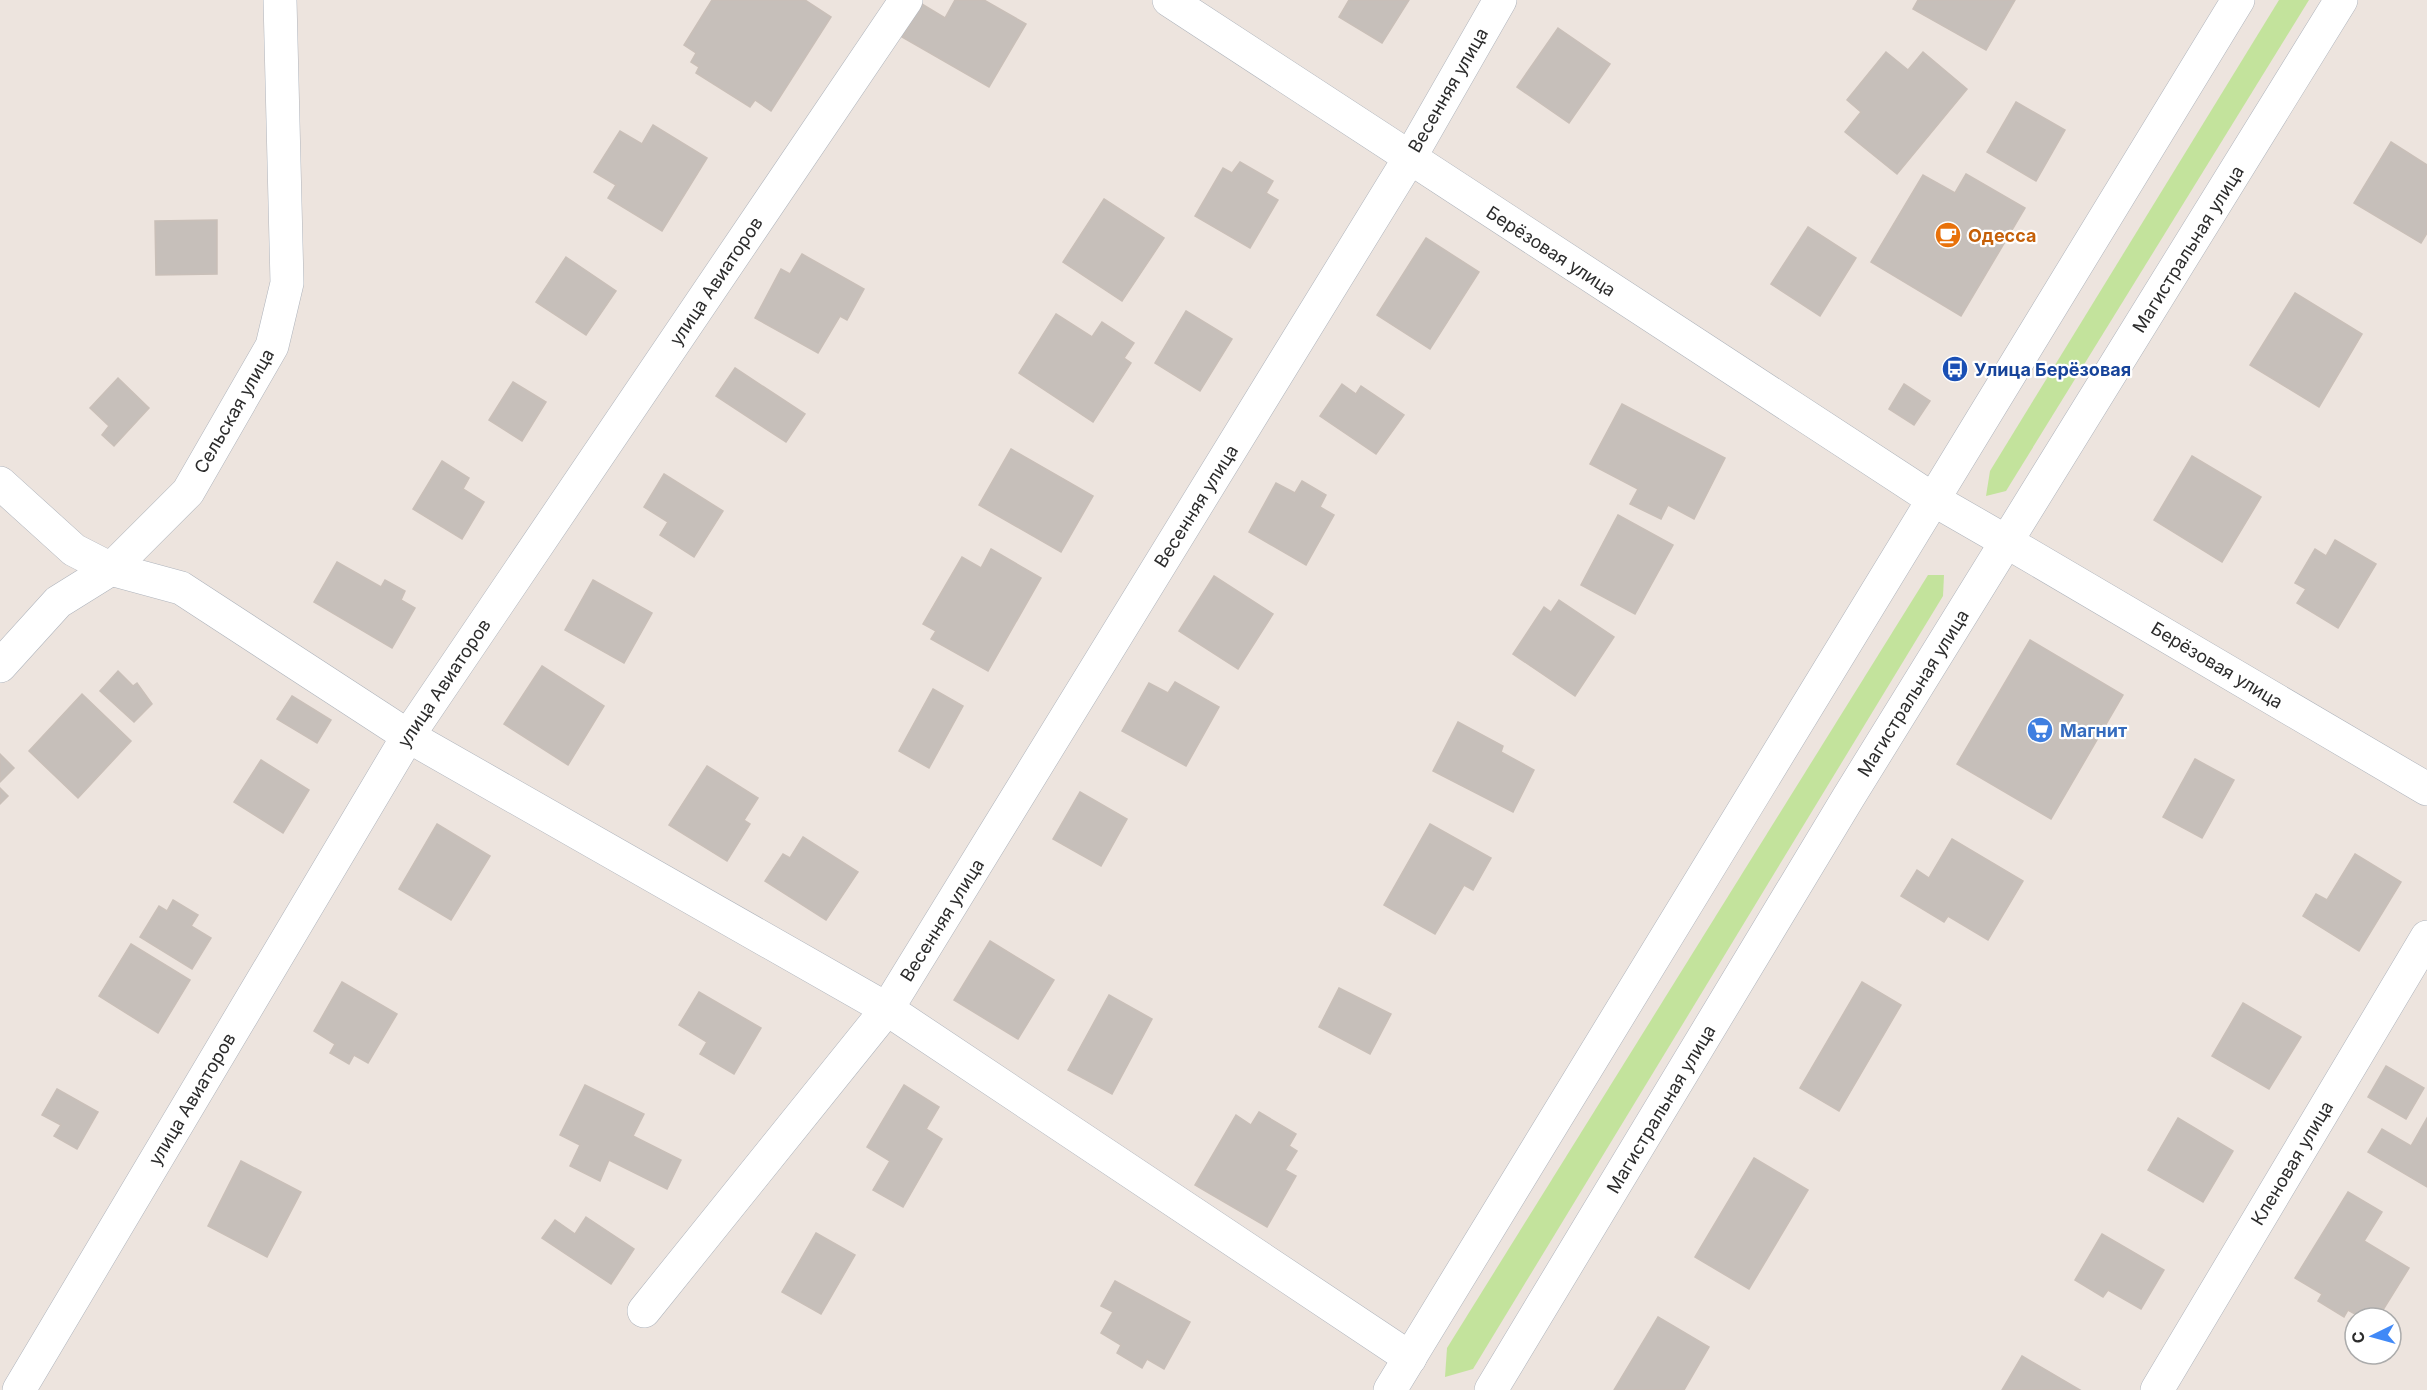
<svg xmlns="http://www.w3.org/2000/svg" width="2427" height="1390" viewBox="0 0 2427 1390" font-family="Inter,sans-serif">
  <rect width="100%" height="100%" fill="#ede4de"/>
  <g fill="#c3e39c">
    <path d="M2279,0H2309L2006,491L1986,496L1990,471Z"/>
    <path d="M1928,575H1944L1943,596L1473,1369L1445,1377L1447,1348Z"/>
  </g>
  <g fill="#c6bfba" stroke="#c9bfb8" stroke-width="1.5">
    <path d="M712,0H805L831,17L771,111L755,100L750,107L696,73L699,67L691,62L696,53L684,45Z"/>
    <path d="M955,0H984L1026,24L989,87L902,37L922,4L945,18Z"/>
    <path d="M1349,0H1409L1382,43L1339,17Z"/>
    <path d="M1918,0H2015L1986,50L1913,9Z"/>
    <path d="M1558,28L1610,64L1569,123L1517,87Z"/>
    <path d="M1886,52L1908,70L1923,52L1967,89L1897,174L1845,132L1861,112L1847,100Z"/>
    <path d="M2016,102L2065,130L2036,181L1987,152Z"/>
    <path d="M653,125L707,158L662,231L608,198L616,185L594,172L620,131L642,144Z"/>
    <path d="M2391,142L2427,165V233L2421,243L2354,203Z"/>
    <path d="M1240,162L1273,181L1266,193L1278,200L1250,248L1195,216L1223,168L1232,173Z"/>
    <path d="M1966,174L2025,208L1961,316L1871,262L1923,175L1955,193Z"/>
    <path d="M1104,199L1164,238L1122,301L1063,262Z"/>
    <path d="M217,220V274L156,275L155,221Z"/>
    <path d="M1808,227L1856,258L1820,316L1771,284Z"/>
    <path d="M1426,238L1479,272L1430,349L1377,315Z"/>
    <path d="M802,254L864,289L847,320L840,316L818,353L755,318L781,269L790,274Z"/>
    <path d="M566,257L616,291L586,335L536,302Z"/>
    <path d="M2295,293L2362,334L2319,407L2250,365Z"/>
    <path d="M1186,311L1232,339L1200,391L1155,363Z"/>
    <path d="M1056,314L1092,337L1102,322L1134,343L1124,358L1131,363L1093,422L1019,373Z"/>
    <path d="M735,368L805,414L786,442L716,396Z"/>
    <path d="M118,378L149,408L114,446L102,435L109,426L90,408Z"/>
    <path d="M513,382L546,402L522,441L489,420Z"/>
    <path d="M1342,384L1356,394L1361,386L1404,415L1376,454L1320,416Z"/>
    <path d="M1904,384L1930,401L1914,425L1889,409Z"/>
    <path d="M1622,404L1725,458L1694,519L1668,505L1661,519L1630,504L1638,489L1590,464Z"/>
    <path d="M1011,449L1093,496L1061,552L979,505Z"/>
    <path d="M2192,456L2261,497L2222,562L2154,520Z"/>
    <path d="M442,461L469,478L463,489L484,502L462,539L413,509Z"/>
    <path d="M664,474L723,511L694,557L660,535L668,522L644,507Z"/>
    <path d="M1302,481L1326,495L1320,507L1334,515L1306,565L1249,532L1276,483L1295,493Z"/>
    <path d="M1618,515L1673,545L1635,614L1581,585Z"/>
    <path d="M2335,540L2376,564L2338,628L2297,603L2306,589L2295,583L2315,549L2326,556Z"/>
    <path d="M991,549L1041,578L988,671L931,639L936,631L923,624L962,557L981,568Z"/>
    <path d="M337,562L381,587L385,580L405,591L401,600L415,608L392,648L314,602Z"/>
    <path d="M1214,576L1273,614L1238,669L1179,631Z"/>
    <path d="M593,580L652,613L624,663L565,630Z"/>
    <path d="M1559,600L1614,637L1575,696L1513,654L1544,607L1551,612Z"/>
    <path d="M2030,640L2123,695L2051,819L1957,764Z"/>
    <path d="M542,666L604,706L568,765L504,724Z"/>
    <path d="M118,671L133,686L137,683L152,704L134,722L100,691Z"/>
    <path d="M1175,682L1219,707L1186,766L1122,731L1149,683L1168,693Z"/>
    <path d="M933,689L963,706L929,768L899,751Z"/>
    <path d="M82,694L131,741L78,798L29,751Z"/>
    <path d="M292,696L331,720L317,743L277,719Z"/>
    <path d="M1458,722L1503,746L1501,752L1534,770L1513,812L1433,771Z"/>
    <path d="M0,754L14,768L0,782Z"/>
    <path d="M2195,759L2234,780L2202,838L2163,817Z"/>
    <path d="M261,760L309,790L283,833L234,802Z"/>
    <path d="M707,766L758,798L744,820L750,824L727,861L669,825Z"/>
    <path d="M0,788L8,796L0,804Z"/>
    <path d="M1080,792L1127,819L1101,866L1053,839Z"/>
    <path d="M437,824L490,856L451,920L399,889Z"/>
    <path d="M1430,824L1491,858L1473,890L1464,885L1435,934L1384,905Z"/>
    <path d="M803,837L858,872L826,920L765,881L783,854L790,858Z"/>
    <path d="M1952,839L2023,881L1988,940L1948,916L1944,922L1901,896L1917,870L1929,878Z"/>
    <path d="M2355,854L2401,882L2359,951L2303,916L2316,894L2327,900Z"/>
    <path d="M173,900L198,915L191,926L211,938L192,969L140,937L159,906L167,911Z"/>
    <path d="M990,941L1054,980L1018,1039L954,1000Z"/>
    <path d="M131,944L190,980L158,1033L99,996Z"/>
    <path d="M342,982L397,1014L368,1063L354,1055L349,1064L330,1053L335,1044L314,1031Z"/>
    <path d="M1862,982L1901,1005L1839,1111L1800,1088Z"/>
    <path d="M1339,988L1391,1014L1370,1054L1319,1027Z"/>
    <path d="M699,992L761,1028L734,1074L700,1054L707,1042L679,1025Z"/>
    <path d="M1109,995L1152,1019L1112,1094L1068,1070Z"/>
    <path d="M2243,1003L2301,1037L2269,1089L2212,1056Z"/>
    <path d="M2386,1066L2424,1088L2406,1119L2368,1097Z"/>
    <path d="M585,1085L644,1114L633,1136L681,1160L667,1189L609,1160L600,1181L570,1166L580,1145L560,1135Z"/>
    <path d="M904,1085L939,1107L926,1129L942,1139L903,1207L873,1190L890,1161L867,1147Z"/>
    <path d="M57,1089L98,1112L77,1149L54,1136L61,1125L42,1115Z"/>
    <path d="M1259,1112L1296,1134L1289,1146L1297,1151L1285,1170L1296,1176L1267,1227L1195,1185L1236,1115L1251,1125Z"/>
    <path d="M2178,1118L2233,1151L2203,1202L2148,1170Z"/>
    <path d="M2427,1118V1187L2368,1152L2382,1129L2411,1146Z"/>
    <path d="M1754,1158L1808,1190L1749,1289L1695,1257Z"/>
    <path d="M241,1161L301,1192L267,1257L208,1226Z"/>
    <path d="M2348,1192L2382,1212L2364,1241L2409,1268L2378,1318H2362L2348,1310L2344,1317L2318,1301L2322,1294L2295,1278Z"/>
    <path d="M586,1217L634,1249L611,1284L542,1238L555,1220L575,1234Z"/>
    <path d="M816,1233L855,1255L821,1314L782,1292Z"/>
    <path d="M2102,1234L2164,1270L2141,1309L2108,1290L2103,1297L2075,1280Z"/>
    <path d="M1115,1281L1190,1322L1164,1369L1147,1359L1142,1368L1117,1353L1121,1345L1101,1333L1113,1312L1101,1306Z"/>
    <path d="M1658,1317L1709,1347L1684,1390H1614Z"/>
    <path d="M2022,1356L2080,1390H2002Z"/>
  </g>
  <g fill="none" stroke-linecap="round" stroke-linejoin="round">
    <defs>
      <g id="street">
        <path d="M1169,0L1934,500"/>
        <path d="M0,483L74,550L111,569L181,588L408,736L887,1009L1410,1358"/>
        <path d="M2007,542L2427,789"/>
        <path d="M0,666L58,602L111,569L188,492L272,346L287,283L280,0"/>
        <path d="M644,1311L887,1009L1409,159L1500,0"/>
        <path d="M19,1390L408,736L906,0"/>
        <path d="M2157,1390L2427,937"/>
      </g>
      <g id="secondary">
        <path d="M1934,500L2007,542"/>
        <path d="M1390,1390L2238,0"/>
        <path d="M1491,1390L1848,798L2341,0"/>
      </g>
    </defs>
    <use href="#street" stroke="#afb4bc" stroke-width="34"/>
    <use href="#secondary" stroke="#afb4bc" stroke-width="34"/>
    <use href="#street" stroke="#fff" stroke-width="33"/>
    <use href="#secondary" stroke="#fff" stroke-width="33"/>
  </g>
  <defs>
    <symbol id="cafe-disc" viewBox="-11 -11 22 22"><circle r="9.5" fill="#e8710a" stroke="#fff"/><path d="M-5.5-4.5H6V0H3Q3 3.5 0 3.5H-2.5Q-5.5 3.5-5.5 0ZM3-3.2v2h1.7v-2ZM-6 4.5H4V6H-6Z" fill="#fff"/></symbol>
    <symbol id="bus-disc" viewBox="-11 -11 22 22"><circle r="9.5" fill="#1a4fb4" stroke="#fff"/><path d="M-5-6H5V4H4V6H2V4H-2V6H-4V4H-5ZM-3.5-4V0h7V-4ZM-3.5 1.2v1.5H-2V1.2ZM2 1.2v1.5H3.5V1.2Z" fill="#fff"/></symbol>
    <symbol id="supermarket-disc" viewBox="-11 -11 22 22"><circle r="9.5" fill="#3f7fe0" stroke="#fff"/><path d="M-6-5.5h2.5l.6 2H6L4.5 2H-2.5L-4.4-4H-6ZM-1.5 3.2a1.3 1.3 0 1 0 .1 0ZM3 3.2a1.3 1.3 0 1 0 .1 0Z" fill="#fff"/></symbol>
  </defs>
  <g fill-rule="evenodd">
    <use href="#cafe-disc" x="1933" y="220" width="30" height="30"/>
    <use href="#bus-disc" x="1940" y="354" width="30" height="30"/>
    <use href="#supermarket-disc" x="2025" y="715" width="30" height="30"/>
  </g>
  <g text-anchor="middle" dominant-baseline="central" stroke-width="4.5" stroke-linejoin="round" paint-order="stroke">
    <g font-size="18" fill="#2c2c2c" stroke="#fff">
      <text transform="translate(1448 90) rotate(-60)">Весенняя улица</text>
      <text transform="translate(2188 249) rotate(-58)">Магистральная улица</text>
      <text transform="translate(1551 251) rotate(33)">Берёзовая улица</text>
      <text transform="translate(716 281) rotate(-56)">улица Авиаторов</text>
      <text transform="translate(234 411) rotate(-60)">Сельская улица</text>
      <text transform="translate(1196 506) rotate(-58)">Весенняя улица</text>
      <text transform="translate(2217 665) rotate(31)">Берёзовая улица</text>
      <text transform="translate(444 683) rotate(-56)">улица Авиаторов</text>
      <text transform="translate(1913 693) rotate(-58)">Магистральная улица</text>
      <text transform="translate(942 920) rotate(-58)">Весенняя улица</text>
      <text transform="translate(192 1099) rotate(-59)">улица Авиаторов</text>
      <text transform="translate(1661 1109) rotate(-59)">Магистральная улица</text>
      <text transform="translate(2292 1163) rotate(-59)">Кленовая улица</text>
    </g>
    <g font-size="18" font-weight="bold" fill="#c56008" stroke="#fff" text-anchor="start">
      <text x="1968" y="235">Одесса</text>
    </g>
    <g font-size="18" font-weight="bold" fill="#164399" stroke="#fff" text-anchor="start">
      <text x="1974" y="369">Улица Берёзовая</text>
    </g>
    <g font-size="18" font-weight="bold" fill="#366cbe" stroke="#fff" text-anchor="start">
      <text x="2060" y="730">Магнит</text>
    </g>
  </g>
  <g transform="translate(2373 1336) rotate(265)"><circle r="28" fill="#ffffff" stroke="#ababab" stroke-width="1.5"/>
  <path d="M0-4.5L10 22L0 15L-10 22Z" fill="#4189f7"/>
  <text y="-9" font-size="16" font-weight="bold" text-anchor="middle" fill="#2c2c2c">С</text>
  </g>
</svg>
